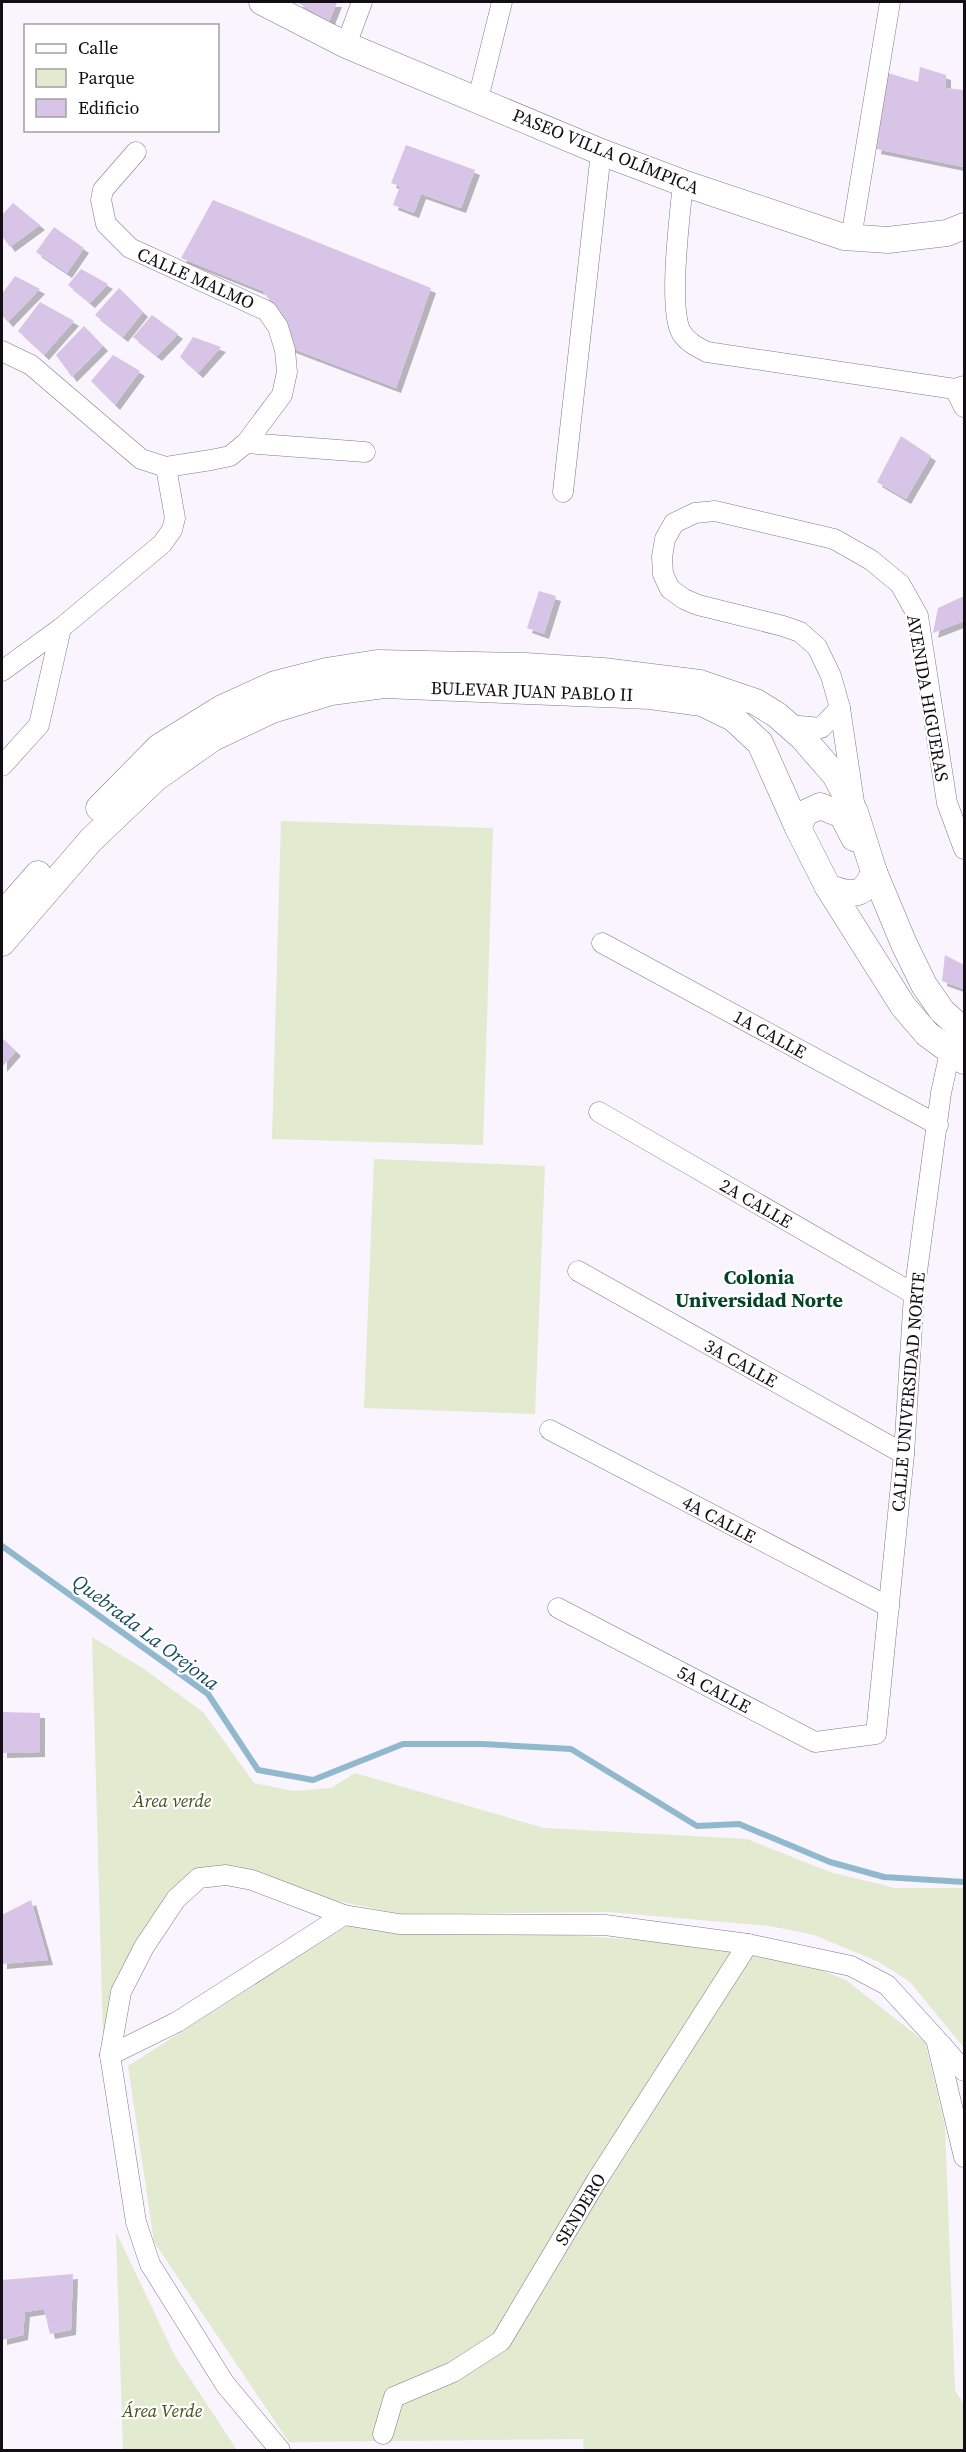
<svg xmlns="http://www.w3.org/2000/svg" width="966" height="2452" viewBox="0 0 966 2452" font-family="'Source Serif 4',serif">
  <defs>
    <filter id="shadow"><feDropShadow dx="5" dy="5" stdDeviation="0" flood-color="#0004"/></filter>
  </defs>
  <rect width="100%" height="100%" fill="#f9f4fe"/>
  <g fill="#e2eacf">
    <path d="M281,821L493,828L483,1145L272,1139Z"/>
    <path d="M374,1159L545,1166L535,1414L364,1408Z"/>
    <path d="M92,1637L144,1669L203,1712L254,1783L293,1791L331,1788L355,1773L544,1828L747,1839L830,1872L895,1888H964V2048L910,1982L879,1962L814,1935L770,1926L608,1912L401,1914L317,1897L236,1866L213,1868L116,1988L103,2036Z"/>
    <path d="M347,1926L554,1934L697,1944L815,1968L846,1980L925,2042L945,2126L955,2390L964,2405V2450H584L583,2439L289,2442L154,2242L128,2066Z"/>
    <path d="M116,2232L175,2356L237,2450H123Z"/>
  </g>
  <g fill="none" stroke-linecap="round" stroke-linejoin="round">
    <path stroke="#91b9ce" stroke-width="6" d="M2,1546L208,1694L258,1770L313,1780L403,1744H482L571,1749L697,1826L739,1824L830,1862L884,1877L964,1882"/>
  </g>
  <g fill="#d7c4e7" filter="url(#shadow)">
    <path d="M297,2H337L329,22Z"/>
    <path d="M920,67L946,75V88L964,90V167L876,149L888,73L918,82Z"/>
    <path d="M406,145L475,170L461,208L421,194L414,213L393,205L400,186L391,183Z"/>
    <path d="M213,200L431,288L396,388L291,348L277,311L263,291L181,258Z"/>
    <path d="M13,203L40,225L10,247L2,236V215Z"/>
    <path d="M54,227L84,248L67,273L36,252Z"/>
    <path d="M81,269L108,284L90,303L68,285Z"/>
    <path d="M15,276L40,289L8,322L2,315V294Z"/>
    <path d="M119,288L143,312L123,337L95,315Z"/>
    <path d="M40,302L74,321L44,355L18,331Z"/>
    <path d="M152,315L178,334L157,356L133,337Z"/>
    <path d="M84,326L103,346L72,377L56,355Z"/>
    <path d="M193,337L221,347L198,373L180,357Z"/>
    <path d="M113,355L140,371L115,405L91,381Z"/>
    <path d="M901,436L931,456L906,499L877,482Z"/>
    <path d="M539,591L556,596L544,634L527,628Z"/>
    <path d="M964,596V621L933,633L938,608Z"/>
    <path d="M945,955L964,965V989L942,981Z"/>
    <path d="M2,1038L16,1051L2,1067Z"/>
    <path d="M2,1712L40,1713V1752L2,1753Z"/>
    <path d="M31,1900L48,1960L2,1964V1915Z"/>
    <path d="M73,2274L71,2330L50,2334L44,2309L25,2312L23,2335L2,2340V2280Z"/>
  </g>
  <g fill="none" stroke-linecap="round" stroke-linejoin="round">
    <defs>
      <g id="minor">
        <path d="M346,45L362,2"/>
        <path d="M478,99L502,2"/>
        <path d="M683,183C680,214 668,307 681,332C687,342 697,347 707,352L955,389L964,386"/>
        <path d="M851,238L890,2"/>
        <path d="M2,351L31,365L141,459L166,467L211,460L230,456L246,443L282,395L287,372L285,350L278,327L267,311L130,248L106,224L101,200L103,190L136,152"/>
        <path d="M955,389L964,407"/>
        <path d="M246,443L365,452"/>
        <path d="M563,492L601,152"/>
        <path d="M2,671L61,628L162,544L172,530L175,518L166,467"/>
        <path d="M788,725L821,728L840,708"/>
        <path d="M2,766L39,725L61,628"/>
        <path d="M854,802L840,708L831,676L817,647L800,632L783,626L698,605L684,599L670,589L663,574L662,557L665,539L674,523L695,513L715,511L834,539L871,560L900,584L918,616L947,803L964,849"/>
        <path d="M602,943L938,1125"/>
        <path d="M599,1112L914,1294"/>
        <path d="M578,1271L904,1454"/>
        <path d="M550,1430L889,1607"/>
        <path d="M558,1608L815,1742L876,1734L904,1454L914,1294L941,1093L950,1052"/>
        <path d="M940,2043L964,2071"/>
        <path d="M110,2055L177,2022L344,1915"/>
        <path d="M383,2434L394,2397L453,2372L501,2341L597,2180L748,1944"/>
        <path d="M280,2450L225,2384L150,2264L136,2222L110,2055L121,1992L144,1947L176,1899L199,1878L226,1875L252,1880L344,1915L399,1924L605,1925L748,1944L851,1966L887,1985L936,2039L964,2157"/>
      </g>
      <g id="major">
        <path d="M262,2L346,45L601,152L683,183L844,237L888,240L947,233L964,226"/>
        <path d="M99,808L159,747L222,708L275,684L326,671L377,663L525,666L603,671L700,683L756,702L777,715L802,737L835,775L855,812L874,872L904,944L924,985L942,1011L964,1031"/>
        <path d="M798,828L805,813L820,806L842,815L854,838"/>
        <path d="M828,887C851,896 864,898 874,872"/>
        <path d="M2,915L38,874"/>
        <path d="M2,943L91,840L156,778L213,738L272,710L331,692L384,685L650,696L702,703L733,718L760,743L798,828L828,887L903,1006L927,1034L964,1061"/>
      </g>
    </defs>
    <use href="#minor" stroke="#807a86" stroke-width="21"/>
    <use href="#major" stroke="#807a86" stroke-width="27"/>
    <use href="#minor" stroke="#fff" stroke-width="20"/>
    <use href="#major" stroke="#fff" stroke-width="26"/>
  </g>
  <g text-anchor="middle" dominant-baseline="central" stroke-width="4.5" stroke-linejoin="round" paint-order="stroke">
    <g font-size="18" fill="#120f14" stroke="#fff">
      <text transform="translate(606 151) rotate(22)">PASEO VILLA OLÍMPICA</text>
      <text transform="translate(196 278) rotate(24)">CALLE MALMO</text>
      <text transform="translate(532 691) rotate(2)">BULEVAR JUAN PABLO II</text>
      <text transform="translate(928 698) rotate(80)">AVENIDA HIGUERAS</text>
      <text transform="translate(770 1034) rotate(29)">1A CALLE</text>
      <text transform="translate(756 1203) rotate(30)">2A CALLE</text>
      <text transform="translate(741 1363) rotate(29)">3A CALLE</text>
      <text transform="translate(908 1392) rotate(-85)">CALLE UNIVERSIDAD NORTE</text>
      <text transform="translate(719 1519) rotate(28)">4A CALLE</text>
      <text transform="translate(714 1689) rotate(28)">5A CALLE</text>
      <text transform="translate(580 2209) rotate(-59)">SENDERO</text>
    </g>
    <g font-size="18" font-style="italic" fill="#475219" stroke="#fff">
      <text x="172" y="1800">Àrea verde</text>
      <text x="162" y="2410">Área Verde</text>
    </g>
    <g font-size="20" font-weight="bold" fill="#034527" stroke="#fff">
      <text x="759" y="1277">Colonia<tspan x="759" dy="23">Universidad Norte</tspan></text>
    </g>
    <g font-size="20" font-style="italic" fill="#154a60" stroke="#fff">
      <text transform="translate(146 1632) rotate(37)">Quebrada La Orejona</text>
    </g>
  </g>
  <rect width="966" height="2452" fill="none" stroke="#120f14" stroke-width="6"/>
  <rect x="24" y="24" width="195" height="108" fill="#ffffff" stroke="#a09fa1" stroke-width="1.5"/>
  <rect x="36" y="44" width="30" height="9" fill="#ffffff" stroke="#a09fa1" stroke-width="1.5"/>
  <text x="78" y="54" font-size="18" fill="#120f14">Calle</text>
  <rect x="36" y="69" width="30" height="18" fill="#e2eacf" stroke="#a09fa1" stroke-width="1.5"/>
  <text x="78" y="84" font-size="18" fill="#120f14">Parque</text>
  <rect x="36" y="99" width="30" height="18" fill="#d7c4e7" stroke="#a09fa1" stroke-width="1.5"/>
  <text x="78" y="114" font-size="18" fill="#120f14">Edificio</text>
</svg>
